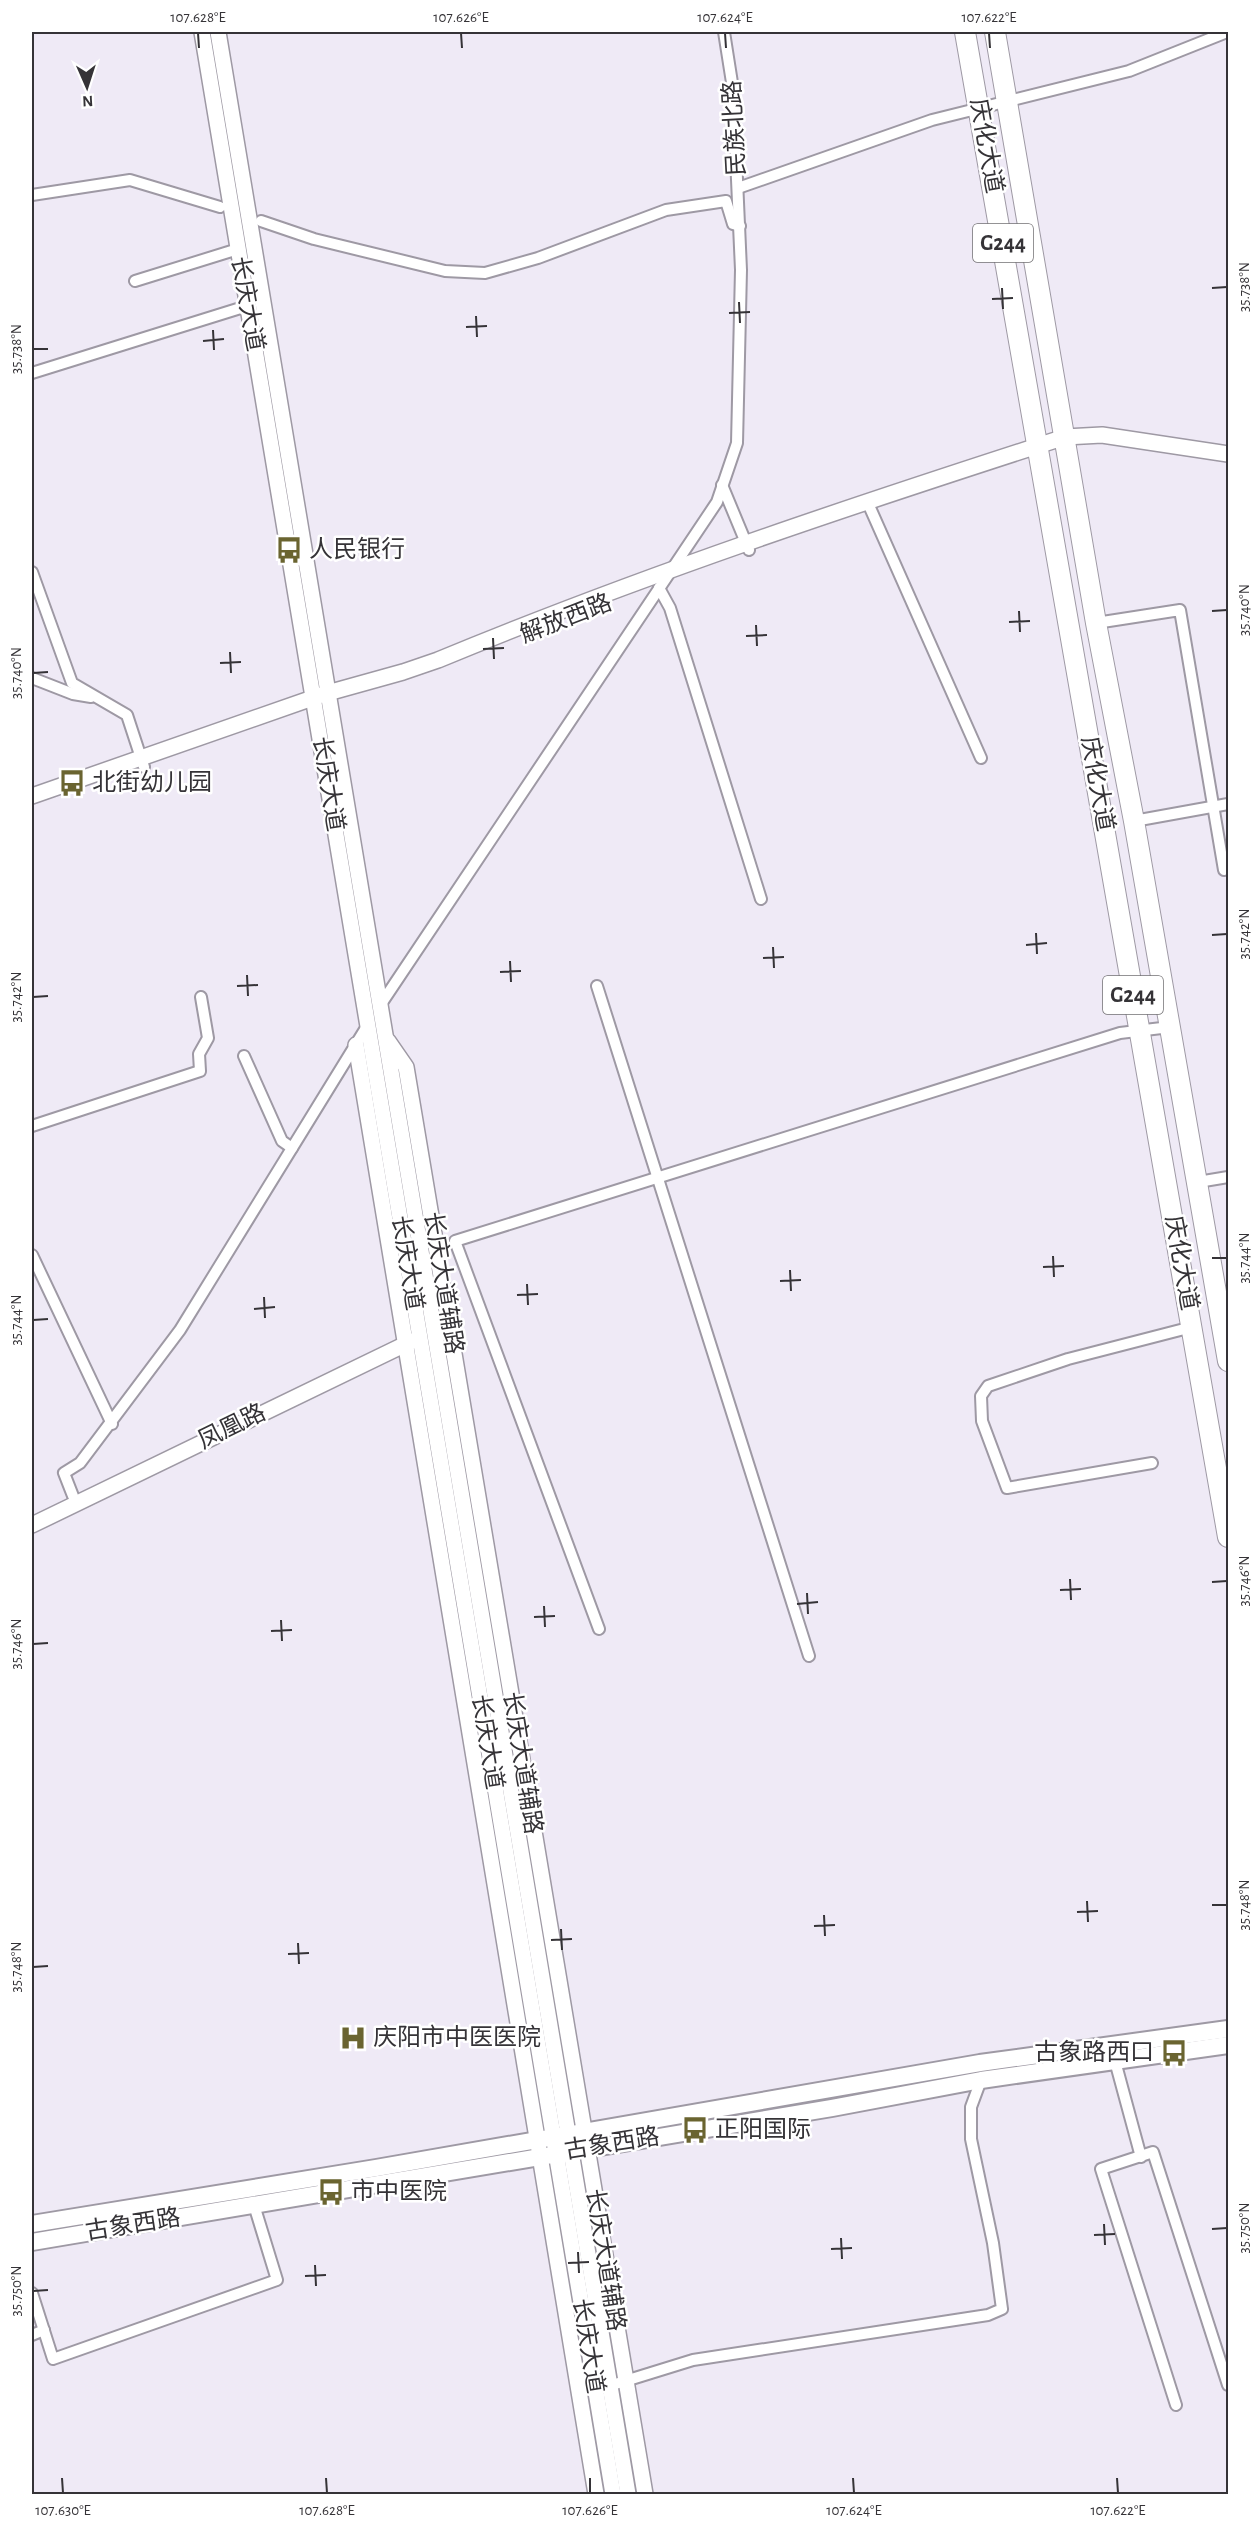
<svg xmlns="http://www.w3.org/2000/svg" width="1260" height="2526" viewBox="0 0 1260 2526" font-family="'Alegreya Sans','Noto Sans SC',sans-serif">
  <rect width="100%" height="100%" fill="#efeaf6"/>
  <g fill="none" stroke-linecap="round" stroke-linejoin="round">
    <defs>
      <g id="street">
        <path d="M738,188L932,120L1129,71L1227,32"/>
        <path d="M32,195L130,180L220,207"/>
        <path d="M261,221L314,239L445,271L485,273L538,258L666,210L726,201L733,224L740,226"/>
        <path d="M135,281L238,249"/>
        <path d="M32,373L247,306"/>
        <path d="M722,485L749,550"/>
        <path d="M867,501L981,758"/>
        <path d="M32,572L72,683L127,715L144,767"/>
        <path d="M659,588L670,608L761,899"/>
        <path d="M1096,623L1180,610L1224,870"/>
        <path d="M32,678L73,694L91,697"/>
        <path d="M1134,821L1228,804"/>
        <path d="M597,986L809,1656"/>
        <path d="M379,1007L717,502L737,443L741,270L733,89L724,32"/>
        <path d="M244,1056L282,1141L292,1148"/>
        <path d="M32,1126L200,1071L199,1054L208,1038L201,997"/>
        <path d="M1198,1182L1228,1177"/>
        <path d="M32,1255L112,1424"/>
        <path d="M1152,1463L1007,1488L982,1421L981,1396L988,1386L1068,1359L1192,1327"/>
        <path d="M73,1496L64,1473L80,1463L180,1330L369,1023"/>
        <path d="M599,1629L455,1241L1120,1033L1170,1027"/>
        <path d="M1115,2061L1141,2157"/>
        <path d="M32,2293L53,2359L277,2280L254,2205"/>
        <path d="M32,2335L44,2330"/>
        <path d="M609,2386L693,2360L988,2315L1002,2309L993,2243L971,2139V2107L981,2080"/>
        <path d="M1176,2405L1101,2169L1153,2152L1228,2385"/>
      </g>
      <g id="secondary">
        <path d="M202,32L613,2494"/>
        <path d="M218,32L628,2494"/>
        <path d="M32,796L324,694L403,672L438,660C643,575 854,505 1065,437L1102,435L1228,454"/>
        <path d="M388,1041L406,1067L645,2494"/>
        <path d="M356,1045L596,2494"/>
        <path d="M32,1525L412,1341"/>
      </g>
      <g id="primary">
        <path d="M32,2224L376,2168L980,2063L1228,2029"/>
        <path d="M32,2242L832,2108L981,2080L1228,2045"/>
      </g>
      <g id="highway">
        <path d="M965,32L1228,1537"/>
        <path d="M995,32L1096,623L1134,821L1228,1361"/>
      </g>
    </defs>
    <use href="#street" stroke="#9e99a4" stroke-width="14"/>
    <use href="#secondary" stroke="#9e99a4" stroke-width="18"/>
    <use href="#primary" stroke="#9e99a4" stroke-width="20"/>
    <use href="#highway" stroke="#9e99a4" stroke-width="22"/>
    <use href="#street" stroke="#fff" stroke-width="10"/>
    <use href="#secondary" stroke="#fff" stroke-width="15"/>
    <use href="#primary" stroke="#fff" stroke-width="16"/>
    <use href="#highway" stroke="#fff" stroke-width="20"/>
  </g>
  <path fill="none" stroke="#353337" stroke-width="2" d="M198,33L199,48M461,33L462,48M725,33L726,48M989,33L990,48M1002,288L1003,309M1212,288L1227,287M992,299L1013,298M739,302L740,323M729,313L750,312M476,316L477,337M466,327L487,326M213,330L214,350M203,341L224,339M33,349H48M1019,611L1020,632M1212,611L1227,610M1009,622L1030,621M756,625L757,646M746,636L767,635M493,638L494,659M483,649L504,648M230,652L231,673M220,663L241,662M33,673L48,672M1036,933L1037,954M1212,935L1227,934M1026,945L1047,943M773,947L774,968M763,958L784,957M510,961L511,982M500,972L521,971M247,975L248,996M237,986L258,985M33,997L48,996M1053,1256L1054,1277M1212,1258H1227M1043,1267L1064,1266M790,1270L791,1291M780,1281L801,1280M527,1284L528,1305M517,1295L538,1294M264,1297L265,1318M254,1309L275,1307M33,1320L48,1319M1070,1579L1071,1600M1212,1582L1227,1581M1060,1590L1081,1589M807,1593L808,1614M797,1604L818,1602M544,1606L545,1627M534,1617L555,1616M281,1620L282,1641M271,1631L292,1630M33,1644L48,1643M1087,1901L1088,1922M1212,1905H1227M1077,1912L1098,1911M824,1915L825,1936M814,1926L835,1925M561,1929L562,1950M551,1940L572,1939M298,1943L299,1964M288,1954L309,1953M33,1967L48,1966M1104,2224L1105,2245M1212,2229L1227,2228M1094,2235L1115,2234M841,2238L842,2259M831,2249L852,2248M578,2252L579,2273M568,2263L589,2262M315,2265L316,2286M305,2276L326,2275M33,2291L48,2290M62,2478L63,2493M326,2478L327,2493M590,2478V2493M853,2478L854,2493M1117,2478L1118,2493"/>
  <defs>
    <symbol id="bus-bare" viewBox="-9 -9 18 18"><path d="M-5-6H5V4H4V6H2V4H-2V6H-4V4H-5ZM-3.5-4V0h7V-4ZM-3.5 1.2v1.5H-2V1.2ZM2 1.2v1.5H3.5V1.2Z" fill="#6a6430" stroke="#fff" stroke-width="2.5" paint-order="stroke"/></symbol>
    <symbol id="hospital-bare" viewBox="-9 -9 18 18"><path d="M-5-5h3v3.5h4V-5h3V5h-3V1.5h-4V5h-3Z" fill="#6a6430" stroke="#fff" stroke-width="2.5" paint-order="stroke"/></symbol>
  </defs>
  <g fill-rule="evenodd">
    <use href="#bus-bare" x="270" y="531" width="38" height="38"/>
    <use href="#bus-bare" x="53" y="764" width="38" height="38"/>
    <use href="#hospital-bare" x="334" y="2019" width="38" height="38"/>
    <use href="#bus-bare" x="1155" y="2034" width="38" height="38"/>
    <use href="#bus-bare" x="676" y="2111" width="38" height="38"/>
    <use href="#bus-bare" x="312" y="2173" width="38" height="38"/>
  </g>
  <g text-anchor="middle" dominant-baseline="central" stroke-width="5" stroke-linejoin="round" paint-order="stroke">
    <g fill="#fff" stroke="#727073" stroke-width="1.5">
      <rect x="973" y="224" width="60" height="38" rx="4.5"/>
      <rect x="1103" y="976" width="60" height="38" rx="4.5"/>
    </g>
    <g font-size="22" font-weight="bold" fill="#353337">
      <text x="1003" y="243">G244</text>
      <text x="1133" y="995">G244</text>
    </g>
    <g font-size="24" fill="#353337" stroke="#fff">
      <text transform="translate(735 128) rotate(-93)">民族北路</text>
      <text transform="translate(986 146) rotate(80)">庆化大道</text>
      <text transform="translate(247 304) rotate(80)">长庆大道</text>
      <text transform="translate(566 619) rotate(-21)">解放西路</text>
      <text transform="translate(328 784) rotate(81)">长庆大道</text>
      <text transform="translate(1097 784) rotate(80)">庆化大道</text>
      <text transform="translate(407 1263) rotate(81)">长庆大道</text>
      <text transform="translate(1181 1263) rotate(80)">庆化大道</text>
      <text transform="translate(443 1283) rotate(81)">长庆大道辅路</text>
      <text transform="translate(232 1427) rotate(-26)">凤凰路</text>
      <text transform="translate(487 1742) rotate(81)">长庆大道</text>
      <text transform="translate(522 1763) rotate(81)">长庆大道辅路</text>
      <text transform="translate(612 2144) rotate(-9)">古象西路</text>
      <text transform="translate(133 2225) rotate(-9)">古象西路</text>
      <text transform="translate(605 2260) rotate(81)">长庆大道辅路</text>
      <text transform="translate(588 2346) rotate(81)">长庆大道</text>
    </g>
    <g font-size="24" fill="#353337" stroke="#fff" text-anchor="start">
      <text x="309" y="550">人民银行</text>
      <text x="92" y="783">北街幼儿园</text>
      <text x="373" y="2038">庆阳市中医医院</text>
      <text x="1154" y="2053" text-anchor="end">古象路西口</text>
      <text x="715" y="2130">正阳国际</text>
      <text x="351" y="2192">市中医院</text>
    </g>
  </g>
  <rect width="1260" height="2526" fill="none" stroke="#ffffff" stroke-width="66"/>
  <g transform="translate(87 87) rotate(177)" stroke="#ffffff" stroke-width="4.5" paint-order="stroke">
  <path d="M0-4.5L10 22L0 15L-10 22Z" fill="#353337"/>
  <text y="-9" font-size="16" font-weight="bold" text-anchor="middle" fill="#353337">N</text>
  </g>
  <rect x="33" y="33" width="1194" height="2460" fill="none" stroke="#353337" stroke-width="2"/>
  <g font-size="15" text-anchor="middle" fill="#353337">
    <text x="198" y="22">107.628°E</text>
    <text x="461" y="22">107.626°E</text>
    <text x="725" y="22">107.624°E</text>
    <text x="989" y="22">107.622°E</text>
    <text transform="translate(1244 287) rotate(-90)" y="5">35.738°N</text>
    <text transform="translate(16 349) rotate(-90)" y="5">35.738°N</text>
    <text transform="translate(1244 610) rotate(-90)" y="5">35.740°N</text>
    <text transform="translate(16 673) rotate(-90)" y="5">35.740°N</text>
    <text transform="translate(1244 934) rotate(-90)" y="5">35.742°N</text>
    <text transform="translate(16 997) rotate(-90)" y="5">35.742°N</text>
    <text transform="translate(1244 1258) rotate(-90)" y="5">35.744°N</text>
    <text transform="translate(16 1320) rotate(-90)" y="5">35.744°N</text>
    <text transform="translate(1244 1581) rotate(-90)" y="5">35.746°N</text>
    <text transform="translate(16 1644) rotate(-90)" y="5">35.746°N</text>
    <text transform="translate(1244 1905) rotate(-90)" y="5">35.748°N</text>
    <text transform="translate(16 1967) rotate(-90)" y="5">35.748°N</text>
    <text transform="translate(1244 2228) rotate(-90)" y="5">35.750°N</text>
    <text transform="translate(16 2291) rotate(-90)" y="5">35.750°N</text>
    <text x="63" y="2515">107.630°E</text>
    <text x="327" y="2515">107.628°E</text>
    <text x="590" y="2515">107.626°E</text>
    <text x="854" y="2515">107.624°E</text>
    <text x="1118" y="2515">107.622°E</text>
  </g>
</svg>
